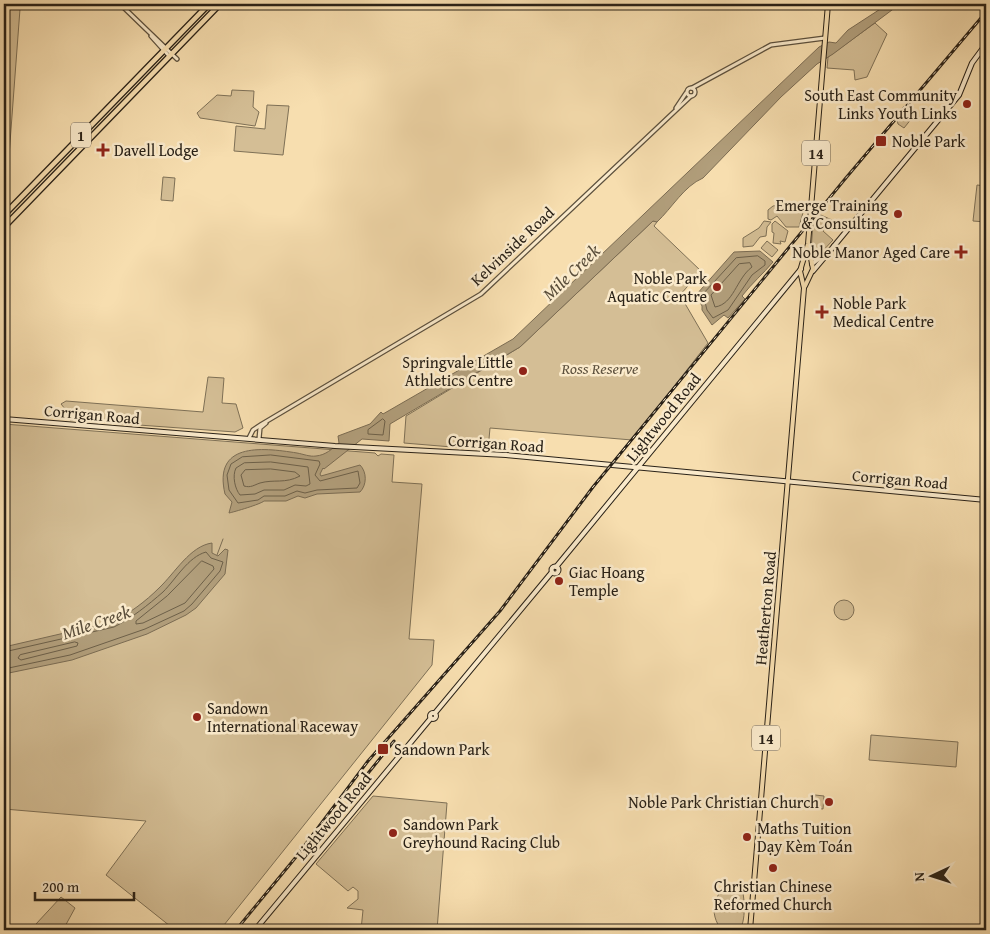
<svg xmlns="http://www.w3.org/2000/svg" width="990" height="934" viewBox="0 0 990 934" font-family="'Gentium Book Plus',serif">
  <rect width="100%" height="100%" fill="#f7deaf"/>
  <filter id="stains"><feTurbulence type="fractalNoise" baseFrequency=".004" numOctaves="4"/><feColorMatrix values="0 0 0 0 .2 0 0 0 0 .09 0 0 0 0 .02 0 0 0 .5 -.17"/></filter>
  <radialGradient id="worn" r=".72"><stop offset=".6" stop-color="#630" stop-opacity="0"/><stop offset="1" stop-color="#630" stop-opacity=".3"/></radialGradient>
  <g fill="#d4be95" stroke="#7e7056">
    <path d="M4,7L20,9L6,196L4,198Z"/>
    <path d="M875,23L887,34L867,77L855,80L854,70L827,68L828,57Z"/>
    <path d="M232,90L254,91L253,107L259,112L255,126L200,118L197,113L217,95L231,96Z"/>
    <path d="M267,105L289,106L283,155L234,151L236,126L265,129Z"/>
    <path d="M904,106L912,118L904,128L898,124L896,115Z"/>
    <path d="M163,177L175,178L173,201L161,200Z"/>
    <path d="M977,185L986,186V222L973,221Z"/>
    <path d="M794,203L802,205L804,209L799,227H786L777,216L771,220L768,219V210L773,206Z"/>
    <path d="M814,212L832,220L823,231L833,240L818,256L814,255L811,250Z"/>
    <path d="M653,221L657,222L654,226L701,271L680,295L708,343L632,440L490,428L488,450L404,443L406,416L520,347Z"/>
    <path d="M764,221L771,222L767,227L766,236L760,237L753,246L743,247V238L759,228Z"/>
    <path d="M775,221L788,231L785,242L780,241L781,244L773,243L774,233L772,232V224Z"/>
    <path d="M767,241L778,250L772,257L761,248Z"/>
    <path d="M208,377L224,378L222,403L236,404L243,428L235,432L70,420V415L61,404L66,401L203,412Z"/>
    <path d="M4,424L375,453L378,456L381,454L394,455L392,482L422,484L409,639L434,640L432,665L220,930H175L106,875L146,821L4,809Z"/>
    <circle cx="844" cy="610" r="10"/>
    <path d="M871,735L958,742L956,767L869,760Z"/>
    <path d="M815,795L824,796L823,809L814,808Z"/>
    <path d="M373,796L447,803L437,930H361L363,910L347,908L358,899V891L353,887L348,891L316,864Z"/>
    <path d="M733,883L740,884C745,891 747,926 738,930C735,932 727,930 722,930C708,914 713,891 733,883Z"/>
    <path d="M61,897L75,908L63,930H40L36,924Z"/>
  </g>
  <g fill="#b19e7b" stroke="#7b6c53">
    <path d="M888,4H900L833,54L817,64L781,97L703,178C684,186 672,208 657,222L653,221L520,347L390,424L389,441L362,439L324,469L323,468L320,474L321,476L360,465C367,472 367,485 360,492L317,494L305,498L298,496L286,501H264C261,504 234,512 229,513L232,502L225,494C213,443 260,447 297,453C303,454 310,457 316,456C326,455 332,449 339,443L338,436L370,424L381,412L383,414L513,339L819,47L829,42L836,43L848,30Z"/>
    <path d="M760,251L773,262C763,274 752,283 742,296L745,299L728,318L724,315L712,325L702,310V306L696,295L734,252Z"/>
    <path d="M212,543V553L218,556L225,549L228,550L225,574L196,608L186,615L147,634L72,660L4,674V647L112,622C129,614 146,601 159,588C175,573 190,546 212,543Z"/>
  </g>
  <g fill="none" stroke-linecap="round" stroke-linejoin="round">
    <g stroke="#6d6049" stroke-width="1">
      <path d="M758,256L765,261V265L752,275L728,310L713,318L707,310L703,294L736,258Z"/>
      <path d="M750,263L752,267C736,279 734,304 715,307L711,295L739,264Z"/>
      <path d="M383,419L385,421L383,435L368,434V430Z"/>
      <path d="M271,455L319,461L320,464L315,475L320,481L358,471L360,483L357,488L317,490L305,493L297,491L285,496H264L258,500L238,503L229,490L227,475L231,464L242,457Z"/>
      <path d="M271,462L308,467L310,484L306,486L295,485L284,490H264L255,494L240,495C235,489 232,476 236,468L244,463Z"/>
      <path d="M271,469L295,472L300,476C285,484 274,479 260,483C254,485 251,488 244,486L241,475L245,470Z"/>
      <path d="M202,561L213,566L214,569L185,603L143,623L136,624V621L167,596Z"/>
      <path d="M75,642L78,643L77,646L21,660L18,658L20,655Z"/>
      <path d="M4,652L114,627C132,618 148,605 163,592C176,579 188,557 206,552L211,558L223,562L220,571L192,604L184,611L145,629L70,655L4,669"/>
    </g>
    <path stroke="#7b6c53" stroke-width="1" d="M217,555L223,539"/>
    <defs>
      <g id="tertiary">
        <path d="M120,4L177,59"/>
        <path d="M151,36L169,56"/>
        <circle cx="691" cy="92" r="4"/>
        <path d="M692,88L771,45L825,38"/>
        <path d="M676,108L686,93"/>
        <path d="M249,438L253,430L262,424L481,294L691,96"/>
        <path d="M259,439L260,428L266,423"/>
      </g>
      <g id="secondary">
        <path d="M834,246L959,95L972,63L986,44"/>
        <path d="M812,264L828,251"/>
        <path d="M813,271L834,246"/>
        <path d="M4,419L335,446L506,455L986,500"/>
        <circle cx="555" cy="570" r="3.5"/>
        <path d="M556,567L801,269"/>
        <circle cx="433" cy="716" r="3"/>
        <path d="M435,713L552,572"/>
        <path d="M255,930L431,718"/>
      </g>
      <g id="primary">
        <path d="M805,286L813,269L809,248"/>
        <path d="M750,930L804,288L800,271L808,244L828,4"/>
      </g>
      <g id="trunk">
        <path d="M4,215L209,4"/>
        <path d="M4,227L220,4"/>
      </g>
    </defs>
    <use href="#tertiary" stroke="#5c503d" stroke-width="5.5"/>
    <use href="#secondary" stroke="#292117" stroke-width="6"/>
    <use href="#primary" stroke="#292117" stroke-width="6"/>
    <use href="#trunk" stroke="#292117" stroke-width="7"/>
    <use href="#tertiary" stroke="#faeacb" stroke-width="3"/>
    <use href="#secondary" stroke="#faeacb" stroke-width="4"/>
    <use href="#primary" stroke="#f7deaf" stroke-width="4"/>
    <use href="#trunk" stroke="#f7deaf" stroke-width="4.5"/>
    <defs>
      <g id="rail">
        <path d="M361,782L394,741"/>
        <path d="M236,930L296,857L368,761L500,611L593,487L845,179L986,12"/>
      </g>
    </defs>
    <use href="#rail" stroke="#292117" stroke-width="3"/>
    <use href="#rail" stroke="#faeacb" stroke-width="1" stroke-dasharray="4" stroke-linecap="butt"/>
  </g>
  <g fill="#8f2418" stroke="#faeacb" stroke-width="2">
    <circle cx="967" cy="104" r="5"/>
    <rect x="875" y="135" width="12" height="12" rx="2.5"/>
    <path d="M100.5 142.5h5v5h5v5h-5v5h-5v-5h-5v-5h5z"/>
    <circle cx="898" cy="214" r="5"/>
    <path d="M958.5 244.5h5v5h5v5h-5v5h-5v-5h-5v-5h5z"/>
    <circle cx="717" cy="287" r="5"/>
    <path d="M819.5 304.5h5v5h5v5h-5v5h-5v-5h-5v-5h5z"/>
    <circle cx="523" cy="371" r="5"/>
    <circle cx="559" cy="581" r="5"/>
    <circle cx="197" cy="717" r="5"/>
    <rect x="377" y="743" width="12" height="12" rx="2.5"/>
    <circle cx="829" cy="802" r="5"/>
    <circle cx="393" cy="833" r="5"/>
    <circle cx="747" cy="837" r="5"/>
    <circle cx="773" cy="868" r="5"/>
  </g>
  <g text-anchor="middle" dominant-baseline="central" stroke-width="5" stroke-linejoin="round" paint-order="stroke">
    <g fill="#faeacb" stroke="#685d4d" stroke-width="1">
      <rect x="71" y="122.5" width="20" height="25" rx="4"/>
      <rect x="802" y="140.5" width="28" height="25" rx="4"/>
      <rect x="752" y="725.5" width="28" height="25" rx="4"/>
    </g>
    <g font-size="15" font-weight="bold" fill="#292117">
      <text x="81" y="135">1</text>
      <text x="816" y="153">14</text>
      <text x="766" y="738">14</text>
    </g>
    <g font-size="16" fill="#292117" stroke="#faeacb" text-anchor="start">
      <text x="957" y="95" text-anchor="end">South East Community<tspan x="957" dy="18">Links Youth Links</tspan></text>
      <text x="892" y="141">Noble Park</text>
      <text x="114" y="150">Davell Lodge</text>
      <text x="888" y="205" text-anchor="end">Emerge Training<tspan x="888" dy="18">&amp; Consulting</tspan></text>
      <text x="950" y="252" text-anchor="end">Noble Manor Aged Care</text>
      <text x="707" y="278" text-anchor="end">Noble Park<tspan x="707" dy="18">Aquatic Centre</tspan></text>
      <text x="833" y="303">Noble Park<tspan x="833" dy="18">Medical Centre</tspan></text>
      <text x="513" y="362" text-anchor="end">Springvale Little<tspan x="513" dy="18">Athletics Centre</tspan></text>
      <text x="569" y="572">Giac Hoang<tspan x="569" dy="18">Temple</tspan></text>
      <text x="207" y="708">Sandown<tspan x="207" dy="18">International Raceway</tspan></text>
      <text x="394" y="749">Sandown Park</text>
      <text x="819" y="802" text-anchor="end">Noble Park Christian Church</text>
      <text x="403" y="824">Sandown Park<tspan x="403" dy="18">Greyhound Racing Club</tspan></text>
      <text x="757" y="828">Maths Tuition<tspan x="757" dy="18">Dạy Kèm Toán</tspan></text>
      <text x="773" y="886" text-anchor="middle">Christian Chinese<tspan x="773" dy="18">Reformed Church</tspan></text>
    </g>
    <g font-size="16" fill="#292117" stroke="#faeacb">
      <text transform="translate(512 246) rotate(-43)">Kelvinside Road</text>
      <text transform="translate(92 414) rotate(5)">Corrigan Road</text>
      <text transform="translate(663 417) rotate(-51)">Lightwood Road</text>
      <text transform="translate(496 443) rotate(4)">Corrigan Road</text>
      <text transform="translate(900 479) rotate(5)">Corrigan Road</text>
      <text transform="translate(765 608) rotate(-85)">Heatherton Road</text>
      <text transform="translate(333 816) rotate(-50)">Lightwood Road</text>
    </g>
    <g font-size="16" font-style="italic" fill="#5c503d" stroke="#faeacb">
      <text x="600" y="368">Ross Reserve</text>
    </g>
    <g font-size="18" font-style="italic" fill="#594d3a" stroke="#faeacb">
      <text transform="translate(571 272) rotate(-44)">Mile Creek</text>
      <text transform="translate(96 622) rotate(-19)">Mile Creek</text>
    </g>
  </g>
  <rect width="990" height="934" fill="none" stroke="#f7deaf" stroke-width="20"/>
  <rect x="5" y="5" width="980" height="924" fill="none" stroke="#292117" stroke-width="2.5"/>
  <rect x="10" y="10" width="970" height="914" fill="none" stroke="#292117"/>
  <g transform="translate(932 876) rotate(266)" stroke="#faeacb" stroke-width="4" paint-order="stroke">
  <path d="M0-4L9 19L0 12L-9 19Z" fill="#292117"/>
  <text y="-8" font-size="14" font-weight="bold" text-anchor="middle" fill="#292117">N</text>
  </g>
  <path d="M35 892v8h99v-8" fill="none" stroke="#292117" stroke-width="2.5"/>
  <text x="42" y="892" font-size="15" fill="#292117" stroke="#faeacb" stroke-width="4" paint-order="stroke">200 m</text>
  <rect width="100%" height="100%" filter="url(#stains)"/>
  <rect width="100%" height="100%" fill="url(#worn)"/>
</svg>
